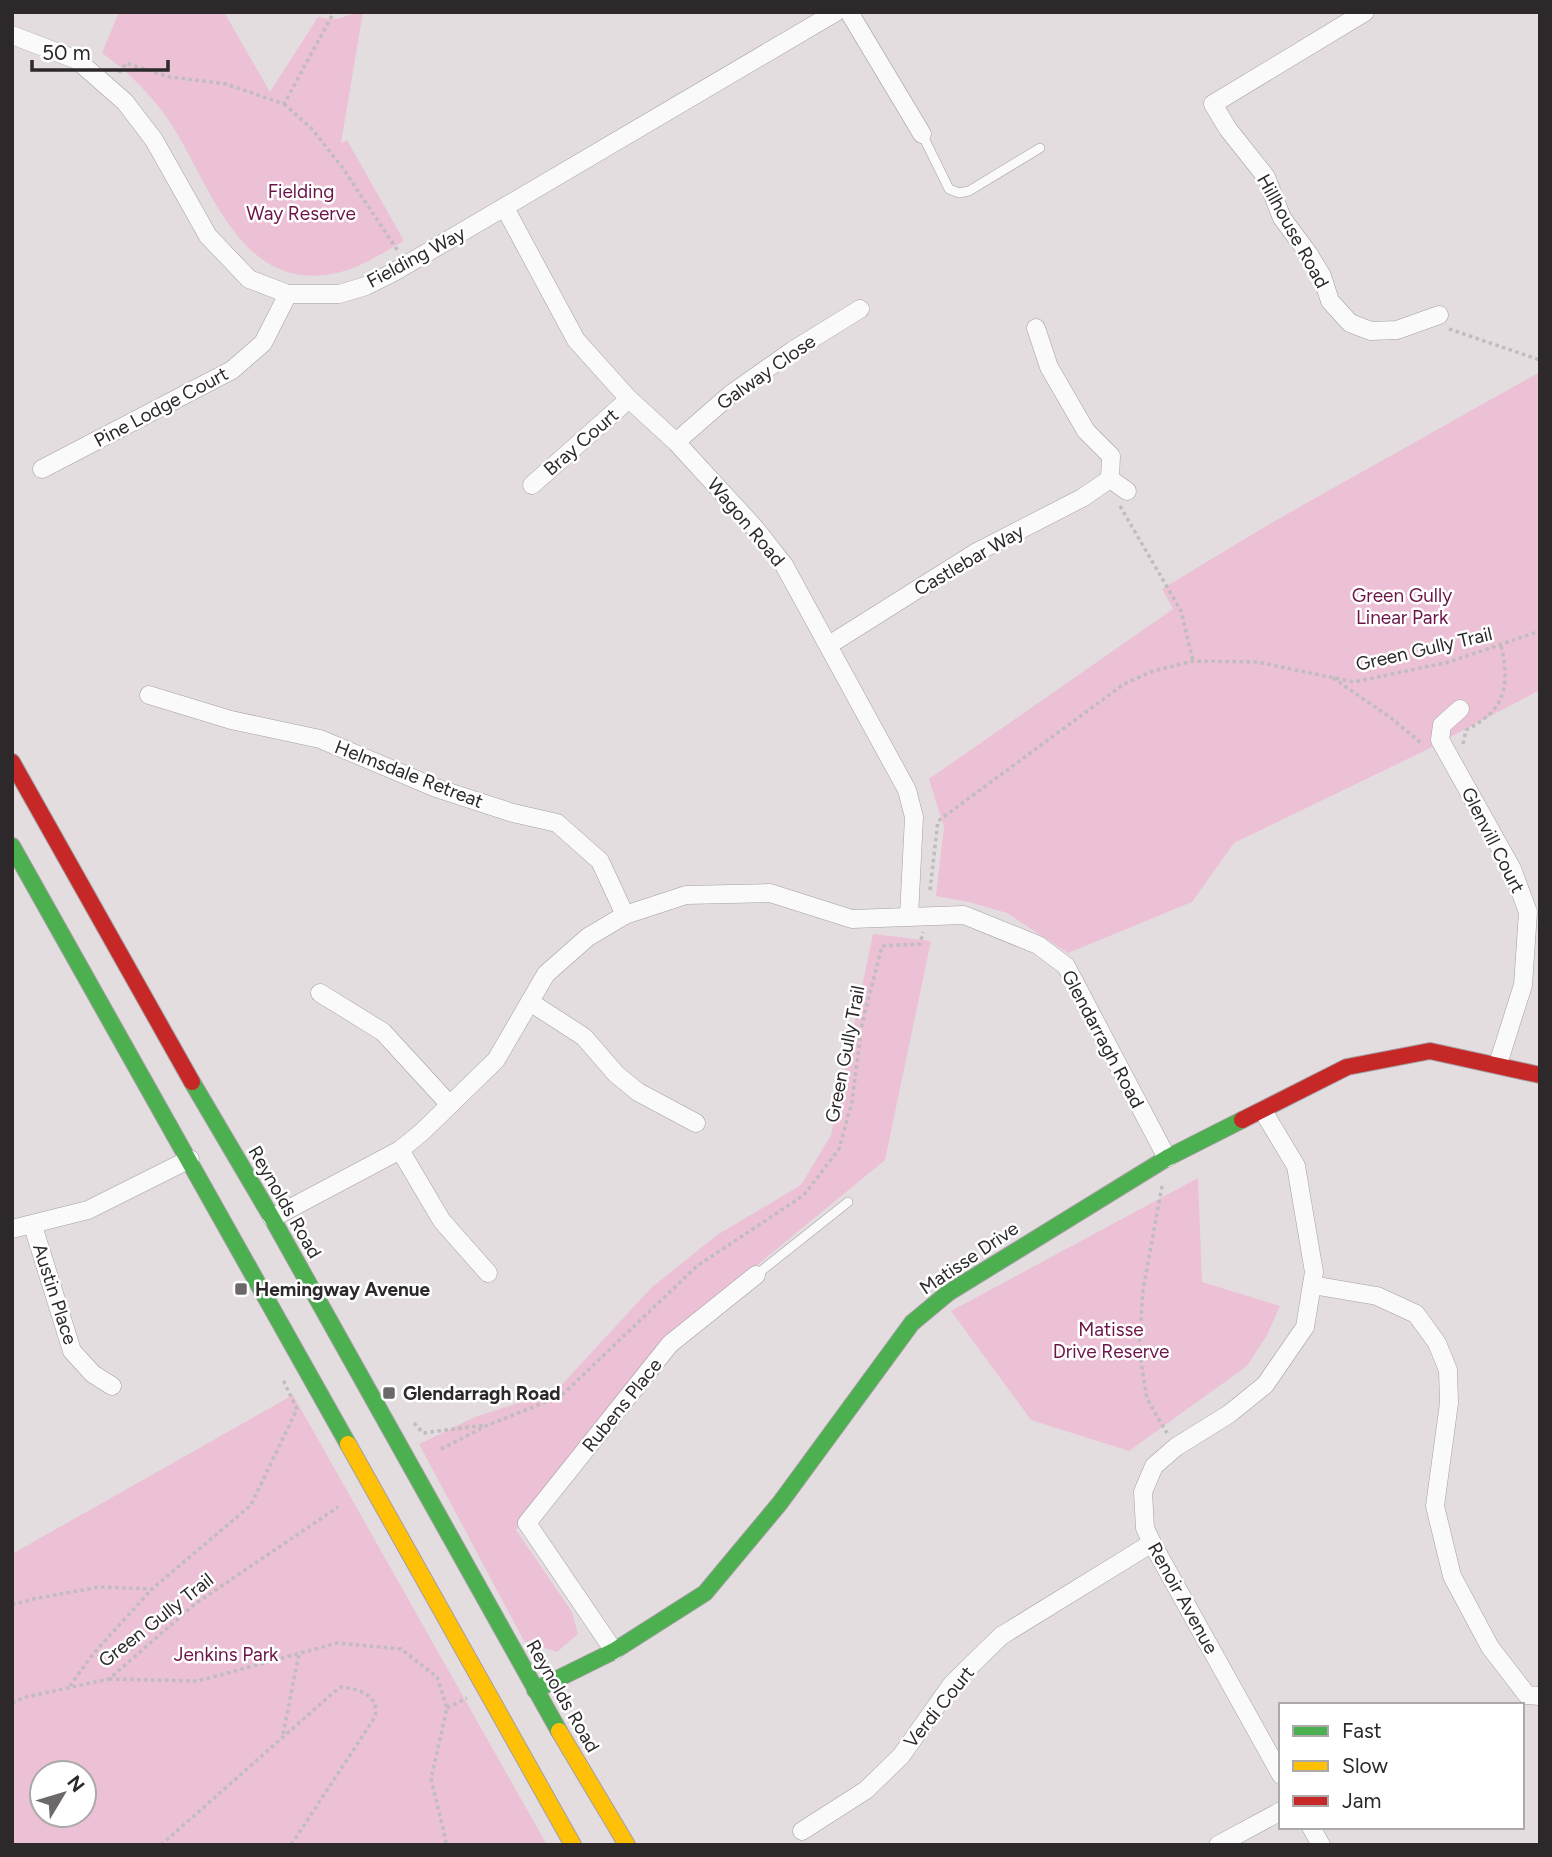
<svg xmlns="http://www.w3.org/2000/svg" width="1552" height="1857" viewBox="0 0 1552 1857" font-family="Figtree,sans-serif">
  <rect width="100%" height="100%" fill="#e3dde0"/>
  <g fill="#ecc0d5" fill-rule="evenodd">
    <path d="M119,12H224L270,92L318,17C341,23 344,14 363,12L341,143L347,140L404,241C380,254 358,270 331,274C238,291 209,180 169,121C151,94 128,72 102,53Z"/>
    <path d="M1540,372V690L1420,753L1234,843L1192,902L1068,953L1007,913L969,902L936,896L944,827L929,779L1173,609L1162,589L1271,523Z"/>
    <path d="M873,934L931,941L885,1160L661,1344L516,1530L572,1612L578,1634L557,1652L524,1641L419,1444L475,1417L556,1391L651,1288L717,1235L801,1185L831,1135Z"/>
    <path d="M1198,1178L1202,1282L1280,1306L1267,1335L1247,1366L1129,1451L1031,1420L951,1311Z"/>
    <path d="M293,1395L547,1845H12V1554ZM84,1773V1815H42V1773Z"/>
  </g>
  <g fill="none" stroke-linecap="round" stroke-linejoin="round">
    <defs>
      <g id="lane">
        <path d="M922,134L949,189L959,193L969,191L1040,148"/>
        <path d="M756,1275L848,1202"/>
      </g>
      <g id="street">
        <path d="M849,12L922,134"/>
        <path d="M1365,12L1213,104L1228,129L1266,177L1282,218L1308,253L1322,276L1330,301L1350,323L1371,331L1397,330L1439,315"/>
        <path d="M12,35L77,60L125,102L154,140L208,236L249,279L288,294H339L366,286L394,272L836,12"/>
        <path d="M505,208L576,340L629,399L676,442L754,527L784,565L907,790L914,817L909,916"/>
        <path d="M676,442L731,394L792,351L860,309"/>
        <path d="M42,469L232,370L263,343L288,294"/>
        <path d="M1110,479L1127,491"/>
        <path d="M532,485L629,399"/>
        <path d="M829,645L975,553L1082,498L1110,479L1111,456L1086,431L1049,367L1036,328"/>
        <path d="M149,695L231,720L320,739L436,788L513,813L557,823L600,861L625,915"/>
        <path d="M1460,709L1442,725L1440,740L1512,869L1528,912L1523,985L1498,1064"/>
        <path d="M320,993L383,1032L450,1105"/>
        <path d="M530,1002L584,1037L616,1074L638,1092L696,1123"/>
        <path d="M1263,1111L1296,1166L1314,1272L1305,1327L1265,1385L1229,1414L1176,1447L1154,1466L1143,1492L1145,1528L1152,1543L1281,1775"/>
        <path d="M400,1150L442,1221L488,1273"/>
        <path d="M272,1218L400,1150L422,1132L496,1060L546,974L588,937L625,915L686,895L770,893L852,919L964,915L1038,945L1066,966L1167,1158"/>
        <path d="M33,1226L72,1351L93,1374L112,1386"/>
        <path d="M12,1229L88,1210L190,1159"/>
        <path d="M1312,1285L1377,1296L1416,1314L1437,1343L1448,1370L1449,1403L1435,1506L1452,1576L1490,1647L1527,1695L1540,1696"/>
        <path d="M614,1651L527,1523L670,1344L756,1275"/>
        <path d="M1311,1827L1321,1845"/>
        <path d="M802,1831L866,1790L901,1756L952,1684L1001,1636L1152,1543"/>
        <path d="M1218,1845L1281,1811"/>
      </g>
      <g id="fast">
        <path d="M12,846L348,1444"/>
        <path d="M192,1082L272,1218L559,1731"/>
        <path d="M535,1690L614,1651L705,1593L780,1503L912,1323L948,1293L1167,1158L1242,1120"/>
      </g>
      <g id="slow">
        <path d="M348,1444L573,1845"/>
        <path d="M559,1731L627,1845"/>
      </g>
      <g id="jam">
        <path d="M12,762L192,1082"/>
        <path d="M1242,1120L1347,1067L1430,1051L1540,1075"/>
      </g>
    </defs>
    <use href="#lane" stroke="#a49fa1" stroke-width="10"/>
    <use href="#street" stroke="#a49fa1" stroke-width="19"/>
    <use href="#fast" stroke="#a49fa1" stroke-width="18"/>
    <use href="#slow" stroke="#a49fa1" stroke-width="18"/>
    <use href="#jam" stroke="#a49fa1" stroke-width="18"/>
    <g stroke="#bfbdbd" stroke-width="3.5" stroke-dasharray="3.5 3.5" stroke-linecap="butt">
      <path d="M119,73L126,63L170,77L226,84L284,104L334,12"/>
      <path d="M284,104L312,129L342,167L398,251"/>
      <path d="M1449,329L1540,360"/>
      <path d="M1120,506L1181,611L1193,661"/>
      <path d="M1333,678L1391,718L1422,744"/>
      <path d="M1463,744L1466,730C1506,710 1510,686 1501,645"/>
      <path d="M930,890L938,821L1124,684L1153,671L1193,661L1257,662L1354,682L1449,662L1540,631"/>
      <path d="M1162,1186L1143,1290L1139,1349L1147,1399L1167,1433"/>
      <path d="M414,1423L423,1433L485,1425"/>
      <path d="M441,1449L488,1425L561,1396L697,1266L804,1195L839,1149L852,1102L862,1024L882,946L920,944L923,932"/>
      <path d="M12,1605L33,1599L99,1587L152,1589L251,1505L297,1409L283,1380"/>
      <path d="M109,1679L198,1681L337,1643L401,1649L437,1677L447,1708L431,1779L446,1841L444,1845"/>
      <path d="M70,1686L93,1654L151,1590"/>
      <path d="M12,1703L26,1697L109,1679L195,1604L338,1507"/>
      <path d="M447,1708L467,1698"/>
      <path d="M283,1734L299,1654"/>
      <path d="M161,1845L334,1692L341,1687C359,1689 380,1695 375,1717L291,1845"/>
    </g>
    <use href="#lane" stroke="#fbfafa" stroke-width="9"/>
    <use href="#street" stroke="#fbfafa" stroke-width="18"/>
    <use href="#fast" stroke="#4caf50" stroke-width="16"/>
    <use href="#slow" stroke="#ffc107" stroke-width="16"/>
    <use href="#jam" stroke="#c62828" stroke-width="16"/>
  </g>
  <g fill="#6d686a" stroke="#fff" stroke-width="2.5">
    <rect x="234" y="1282" width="14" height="14" rx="3.5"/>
    <rect x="382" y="1386" width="14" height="14" rx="3.5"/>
  </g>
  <g text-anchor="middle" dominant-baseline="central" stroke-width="5" stroke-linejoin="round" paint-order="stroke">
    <g font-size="19" fill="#6c1448" stroke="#fff">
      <text x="301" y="191">Fielding<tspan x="301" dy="22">Way Reserve</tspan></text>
      <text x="1402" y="595">Green Gully<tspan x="1402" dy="22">Linear Park</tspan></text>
      <text x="1111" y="1329">Matisse<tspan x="1111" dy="22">Drive Reserve</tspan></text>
      <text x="226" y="1654">Jenkins Park</text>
    </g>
    <g font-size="19" fill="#2d292b" stroke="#fff">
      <text transform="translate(1293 231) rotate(61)">Hillhouse Road</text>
      <text transform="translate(416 257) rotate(-28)">Fielding Way</text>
      <text transform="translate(766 372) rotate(-35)">Galway Close</text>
      <text transform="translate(161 407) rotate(-28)">Pine Lodge Court</text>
      <text transform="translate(581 442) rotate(-41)">Bray Court</text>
      <text transform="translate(746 522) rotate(50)">Wagon Road</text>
      <text transform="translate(969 560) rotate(-30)">Castlebar Way</text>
      <text transform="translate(1424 649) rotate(-13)">Green Gully Trail</text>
      <text transform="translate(409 774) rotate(21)">Helmsdale Retreat</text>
      <text transform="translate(1493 840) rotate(63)">Glenvill Court</text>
      <text transform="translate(1103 1039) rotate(62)">Glendarragh Road</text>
      <text transform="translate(845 1054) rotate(-79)">Green Gully Trail</text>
      <text transform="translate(285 1202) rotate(60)">Reynolds Road</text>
      <text transform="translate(969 1258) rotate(-34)">Matisse Drive</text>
      <text transform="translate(55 1294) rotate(72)">Austin Place</text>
      <text transform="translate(622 1405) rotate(-51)">Rubens Place</text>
      <text transform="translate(1183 1598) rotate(61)">Renoir Avenue</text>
      <text transform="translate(156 1620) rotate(-38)">Green Gully Trail</text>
      <text transform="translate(563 1696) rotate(60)">Reynolds Road</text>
      <text transform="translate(939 1707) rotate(-51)">Verdi Court</text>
    </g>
    <g font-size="19" font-weight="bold" fill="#2d292b" stroke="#fff" text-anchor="start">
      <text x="255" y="1289">Hemingway Avenue</text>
      <text x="403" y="1393">Glendarragh Road</text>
    </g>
  </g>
  <rect width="1552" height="1857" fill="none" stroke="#2d292b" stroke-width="28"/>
  <rect x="1279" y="1703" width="245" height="126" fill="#ffffff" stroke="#aba9aa" stroke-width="2"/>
  <rect x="1293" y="1726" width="35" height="10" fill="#4caf50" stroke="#aba9aa" stroke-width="2"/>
  <text x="1342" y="1738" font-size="21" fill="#2d292b">Fast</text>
  <rect x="1293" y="1761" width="35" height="10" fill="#ffc107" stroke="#aba9aa" stroke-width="2"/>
  <text x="1342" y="1773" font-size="21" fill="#2d292b">Slow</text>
  <rect x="1293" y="1796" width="35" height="10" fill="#c62828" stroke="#aba9aa" stroke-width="2"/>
  <text x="1342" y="1808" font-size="21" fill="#2d292b">Jam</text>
  <g transform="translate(63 1794) rotate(52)"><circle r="33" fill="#ffffff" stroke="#aba9aa" stroke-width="2"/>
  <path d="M0-5L12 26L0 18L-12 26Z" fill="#6d686a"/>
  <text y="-10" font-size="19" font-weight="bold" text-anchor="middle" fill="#2d292b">N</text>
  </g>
  <path d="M32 60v10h136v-10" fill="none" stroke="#2d292b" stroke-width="3.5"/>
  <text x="42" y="60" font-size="21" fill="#2d292b" stroke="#ffffff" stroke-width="5" paint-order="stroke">50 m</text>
</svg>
